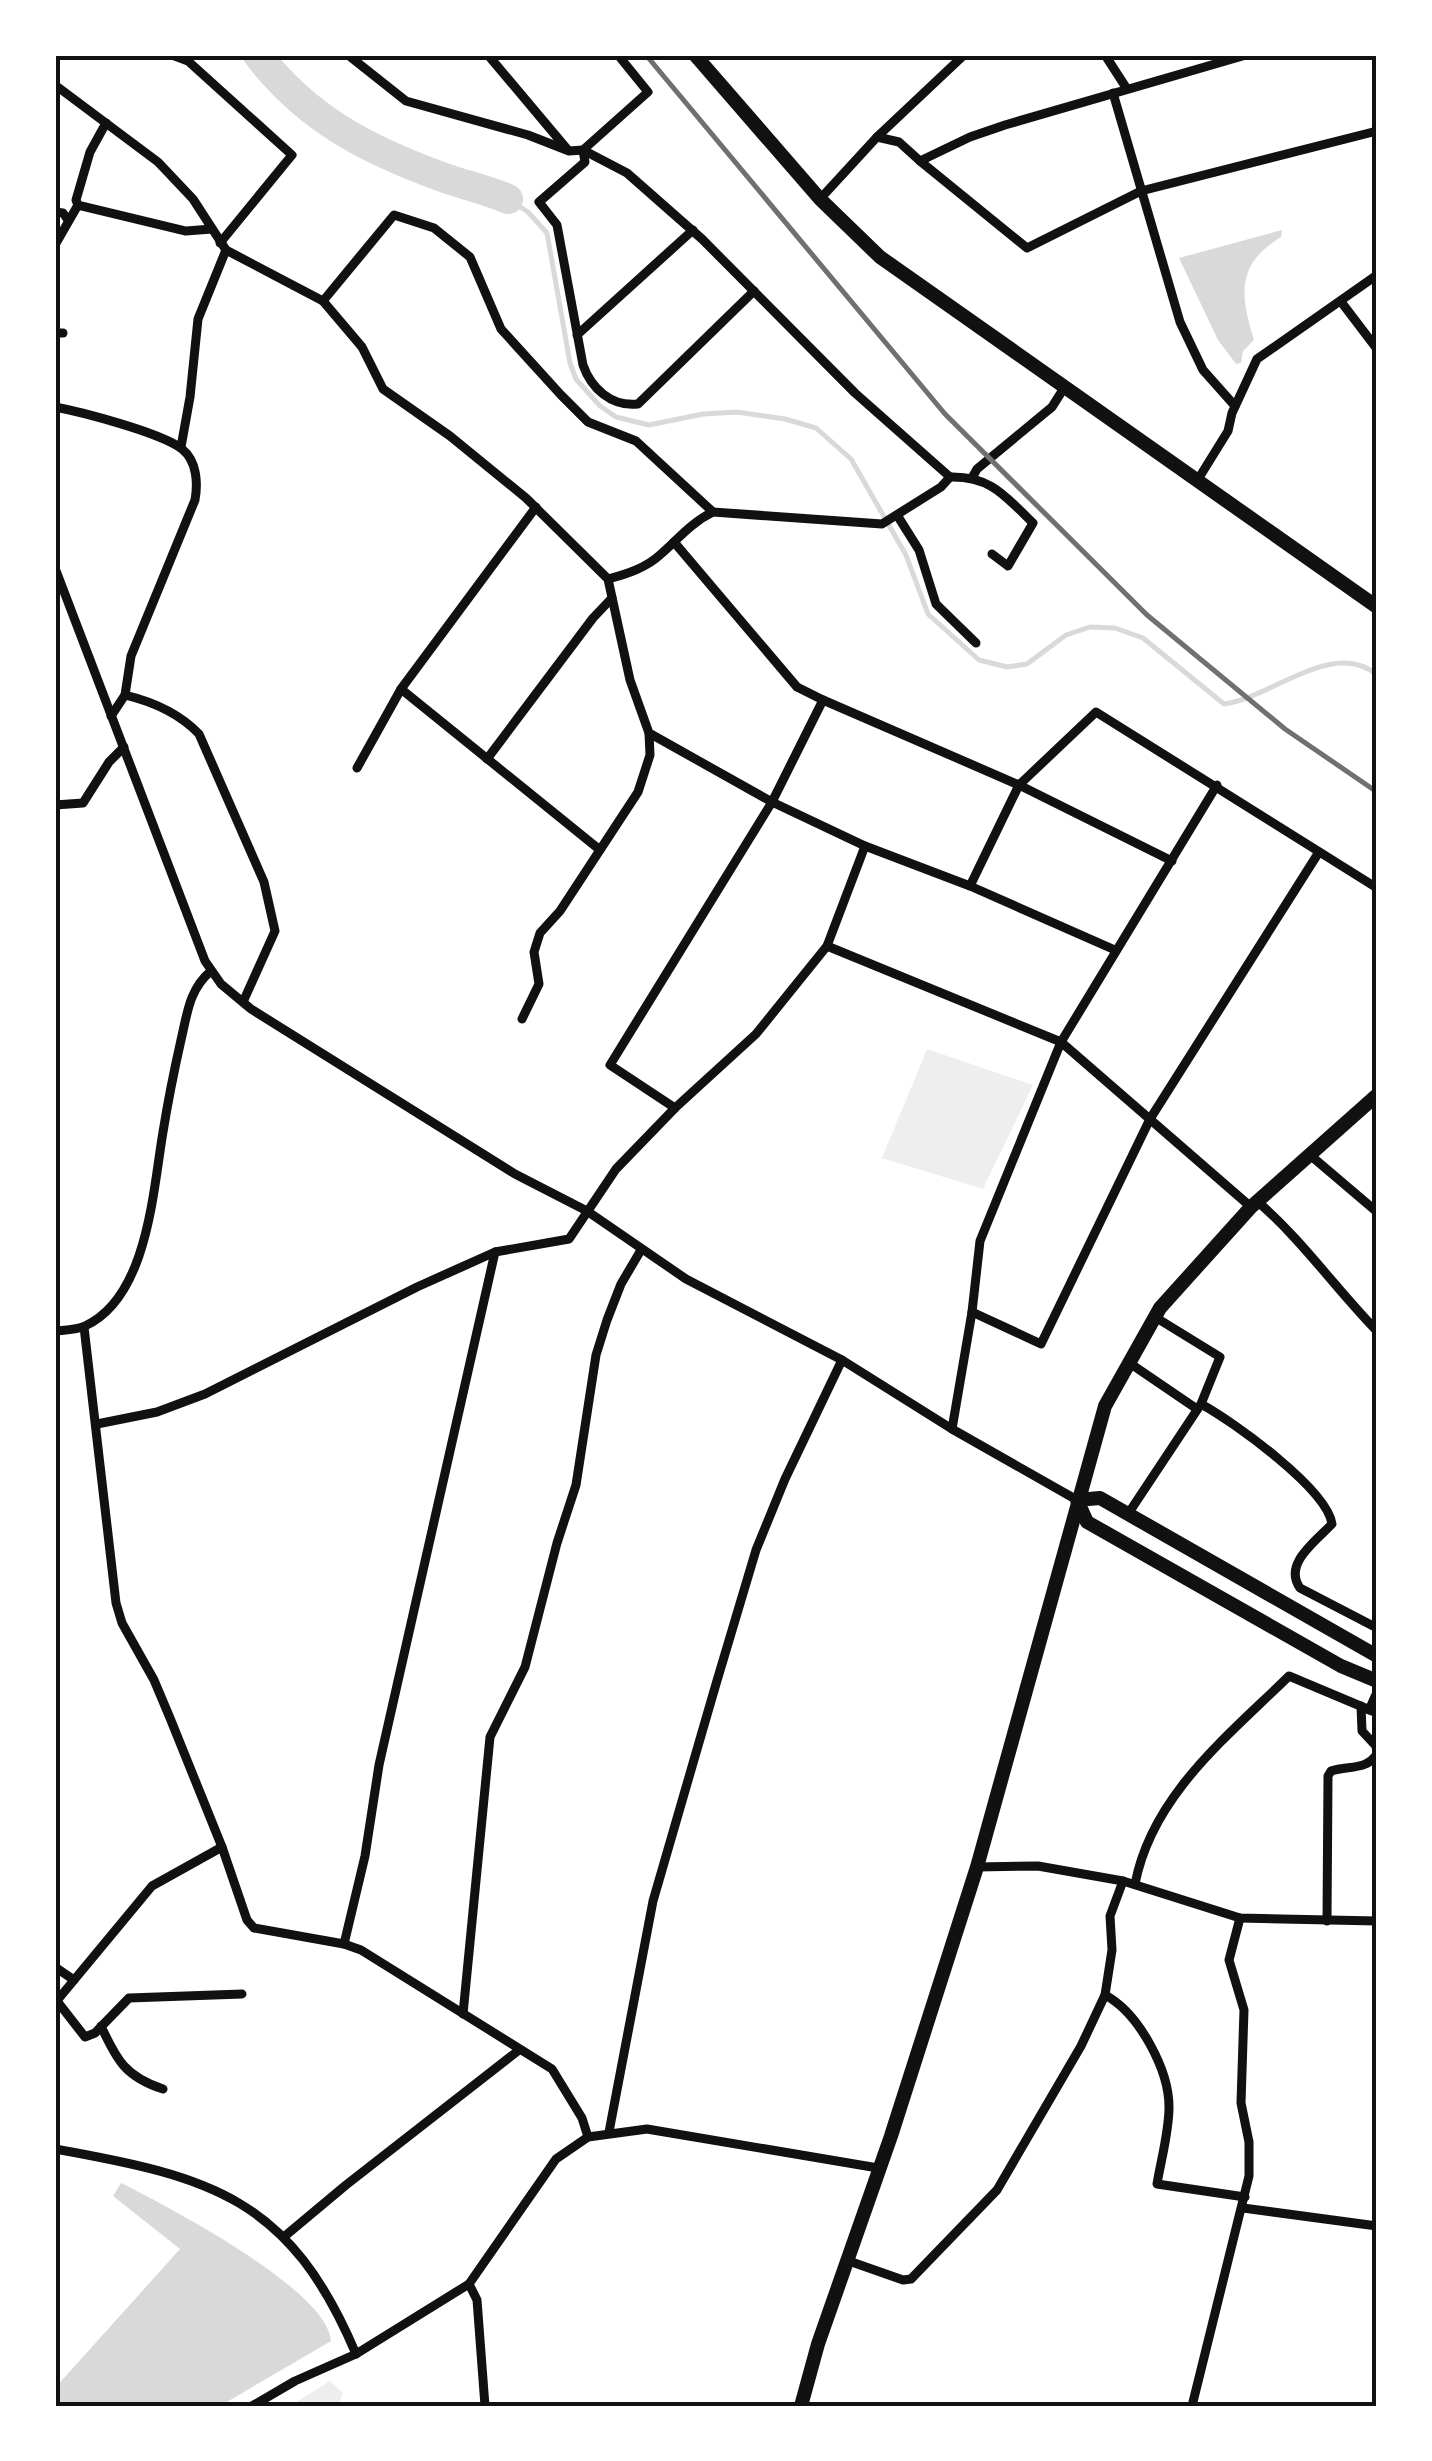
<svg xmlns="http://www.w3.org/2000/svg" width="1432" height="2461" viewBox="0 0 1432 2461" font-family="'DejaVu Sans',sans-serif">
  <rect width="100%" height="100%" fill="#fff"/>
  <g fill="#eee">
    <path d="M927,1049L1033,1085L983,1189L882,1158Z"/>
    <path d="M330,2381L343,2393L338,2406H290Z"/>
  </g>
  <g fill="#d9d9d9">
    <path d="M1282,230L1281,237C1236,264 1240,295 1254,340L1243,351L1241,363L1236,364L1218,340L1179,258Z"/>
    <path d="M121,2183C167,2206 328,2290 331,2341L220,2406H55V2388L180,2249L113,2196Z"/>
  </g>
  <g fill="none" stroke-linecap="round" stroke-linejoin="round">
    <path stroke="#d9d9d9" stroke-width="5" d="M508,199L528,212L547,233L570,363L576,379L600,406L616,417L649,425L703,414L737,412L785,419L816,428L851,459L906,555L928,614L979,660L1007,667L1027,664L1066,635L1090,627L1115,628L1143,638L1224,704C1271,698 1334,638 1377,675"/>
    <path stroke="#d9d9d9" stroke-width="30" d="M258,55C307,119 368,150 442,177C464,185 487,190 508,199"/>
    <g stroke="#111" stroke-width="9">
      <path d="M172,55L188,61L292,155L220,243"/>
      <path d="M348,55L406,101L528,135L569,151L583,150L627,173L702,239L855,393L950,477L941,487L882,524L713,512C692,522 678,539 661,554C646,568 627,574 608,579"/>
      <path d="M488,55L567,149"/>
      <path d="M618,55L648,92L583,150L585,162L539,202L557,225L583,365C591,388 611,407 638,404L754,291"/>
      <path d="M1105,55L1127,89"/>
      <path d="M55,85L158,162L193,199L226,250L323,301L362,347L383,389L450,436L526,498L608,579L630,680L649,733L772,802L865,846L970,886L1115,950"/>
      <path d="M1113,93L1180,322L1203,370L1235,406"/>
      <path d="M877,137L899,142L920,161L970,137L1005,125L1246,55"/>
      <path d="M920,161L1027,248L1141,191L1377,131"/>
      <path d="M820,199L877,137L964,55"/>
      <path d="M78,205L76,200L90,152L106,123"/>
      <path d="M55,212L63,213L68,220"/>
      <path d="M55,245L78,205L186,231L212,229"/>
      <path d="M323,301L394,215L434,228L470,257L501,329L561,395L588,422L636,441L713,512"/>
      <path d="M1342,303L1377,349"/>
      <path d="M55,333H63"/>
      <path d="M577,335L693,230"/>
      <path d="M55,407C82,412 162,433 182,449C197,461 198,483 195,500L131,656L125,695L111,716"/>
      <path d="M181,447L190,397L198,319L226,250"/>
      <path d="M973,476L977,469L1052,407L1064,388"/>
      <path d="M950,477C991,476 1005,496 1033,523L1008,566L992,554"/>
      <path d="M1197,481L1228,431L1232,413L1257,359L1377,275"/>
      <path d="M897,515L919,550L936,604L976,643"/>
      <path d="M674,542L797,687L823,700"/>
      <path d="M55,568L205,961L221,984L251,1009L515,1174L587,1211L686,1279L842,1360L952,1429L1077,1500"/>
      <path d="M401,689L600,850"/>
      <path d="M125,695C154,702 179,713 199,734L264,882L275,931L243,1002"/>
      <path d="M487,759L593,618L612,598"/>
      <path d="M357,768L401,689L536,507"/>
      <path d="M55,805L83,803L109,762L124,747"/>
      <path d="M970,886L1019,785L1096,712L1377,888"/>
      <path d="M827,946L1061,1042L1251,1207"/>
      <path d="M522,1019L539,984L534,952L540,933L560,911L638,792L650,755L649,733"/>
      <path d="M675,1108L610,1065L772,802L823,700L1019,785L1172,861"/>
      <path d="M1310,1155L1377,1212"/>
      <path d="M1258,1202C1302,1240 1336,1289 1377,1331"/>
      <path d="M972,1312L1041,1344L1150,1119L1319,852"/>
      <path d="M1155,1317L1220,1357L1201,1404C1234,1422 1327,1489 1332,1524C1315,1542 1283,1564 1300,1588L1377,1628"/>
      <path d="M84,1327L116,1603L122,1623L154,1680L170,1718L222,1847L247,1920L254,1928L344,1944L361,1950L552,2069L582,2118L588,2137"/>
      <path d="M55,1331C64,1330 77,1330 85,1326C148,1297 153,1190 163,1132C168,1101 174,1071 181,1040C187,1015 189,989 211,971"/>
      <path d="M1128,1362L1197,1409"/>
      <path d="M97,1424L157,1412L205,1394L417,1287L495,1252L569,1239L616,1169L675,1108L756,1034L827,946L865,846"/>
      <path d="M952,1429L972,1312L980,1241L1061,1042L1217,785"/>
      <path d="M1128,1514L1201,1404"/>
      <path d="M1361,1706L1362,1731L1376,1746L1377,1754"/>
      <path d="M1369,1710L1377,1692"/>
      <path d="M977,1867L1038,1866L1123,1881L1240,1918L1377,1921"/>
      <path d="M1135,1884C1152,1795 1228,1736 1289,1676L1377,1713"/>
      <path d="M1327,1921L1328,1776L1331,1771C1348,1765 1366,1771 1377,1754"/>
      <path d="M344,1944L365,1856L379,1765L495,1252"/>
      <path d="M55,1967L74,1980"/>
      <path d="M1105,1995C1139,2013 1169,2070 1169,2107C1169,2132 1161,2160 1157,2184L1245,2197"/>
      <path d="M57,2001L85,2037L95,2033L129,1998L242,1994"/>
      <path d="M55,2003L152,1886L222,1847"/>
      <path d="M463,2014L490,1737L525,1667L557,1543L576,1485L596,1355L607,1320L621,1284L641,1250"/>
      <path d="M101,2026C117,2061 126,2077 163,2089"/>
      <path d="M609,2132L653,1901L716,1684L756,1550L785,1479L842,1360"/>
      <path d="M55,2149C212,2177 290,2198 356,2354"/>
      <path d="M1243,2208L1377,2226"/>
      <path d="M285,2236L346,2185L519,2050"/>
      <path d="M846,2260L903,2280L911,2279L997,2190L1081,2046L1105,1995L1112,1950L1110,1916L1123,1881"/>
      <path d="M469,2284L477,2300L485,2406"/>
      <path d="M252,2406L295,2381L356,2354L469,2284L556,2159L588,2137L647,2129L878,2168"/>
      <path d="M1192,2406L1249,2176V2142L1241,2103L1244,2010L1229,1960L1240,1918"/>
    </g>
    <g stroke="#111" stroke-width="14">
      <path d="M695,55L820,199L880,257L1377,607"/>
      <path d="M1377,1656L1100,1498L1077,1500L1087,1522L1341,1666L1377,1681"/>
      <path d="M801,2406L818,2344L891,2136L977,1867L1105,1406L1160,1308L1251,1207L1377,1095"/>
    </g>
    <path stroke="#707070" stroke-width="5" d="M646,55L945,414L1147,615L1285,729L1377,792"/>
  </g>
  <rect width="1432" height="2461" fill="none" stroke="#ffffff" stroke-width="115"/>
  <rect x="58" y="58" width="1316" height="2346" fill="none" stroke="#111" stroke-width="4"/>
</svg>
